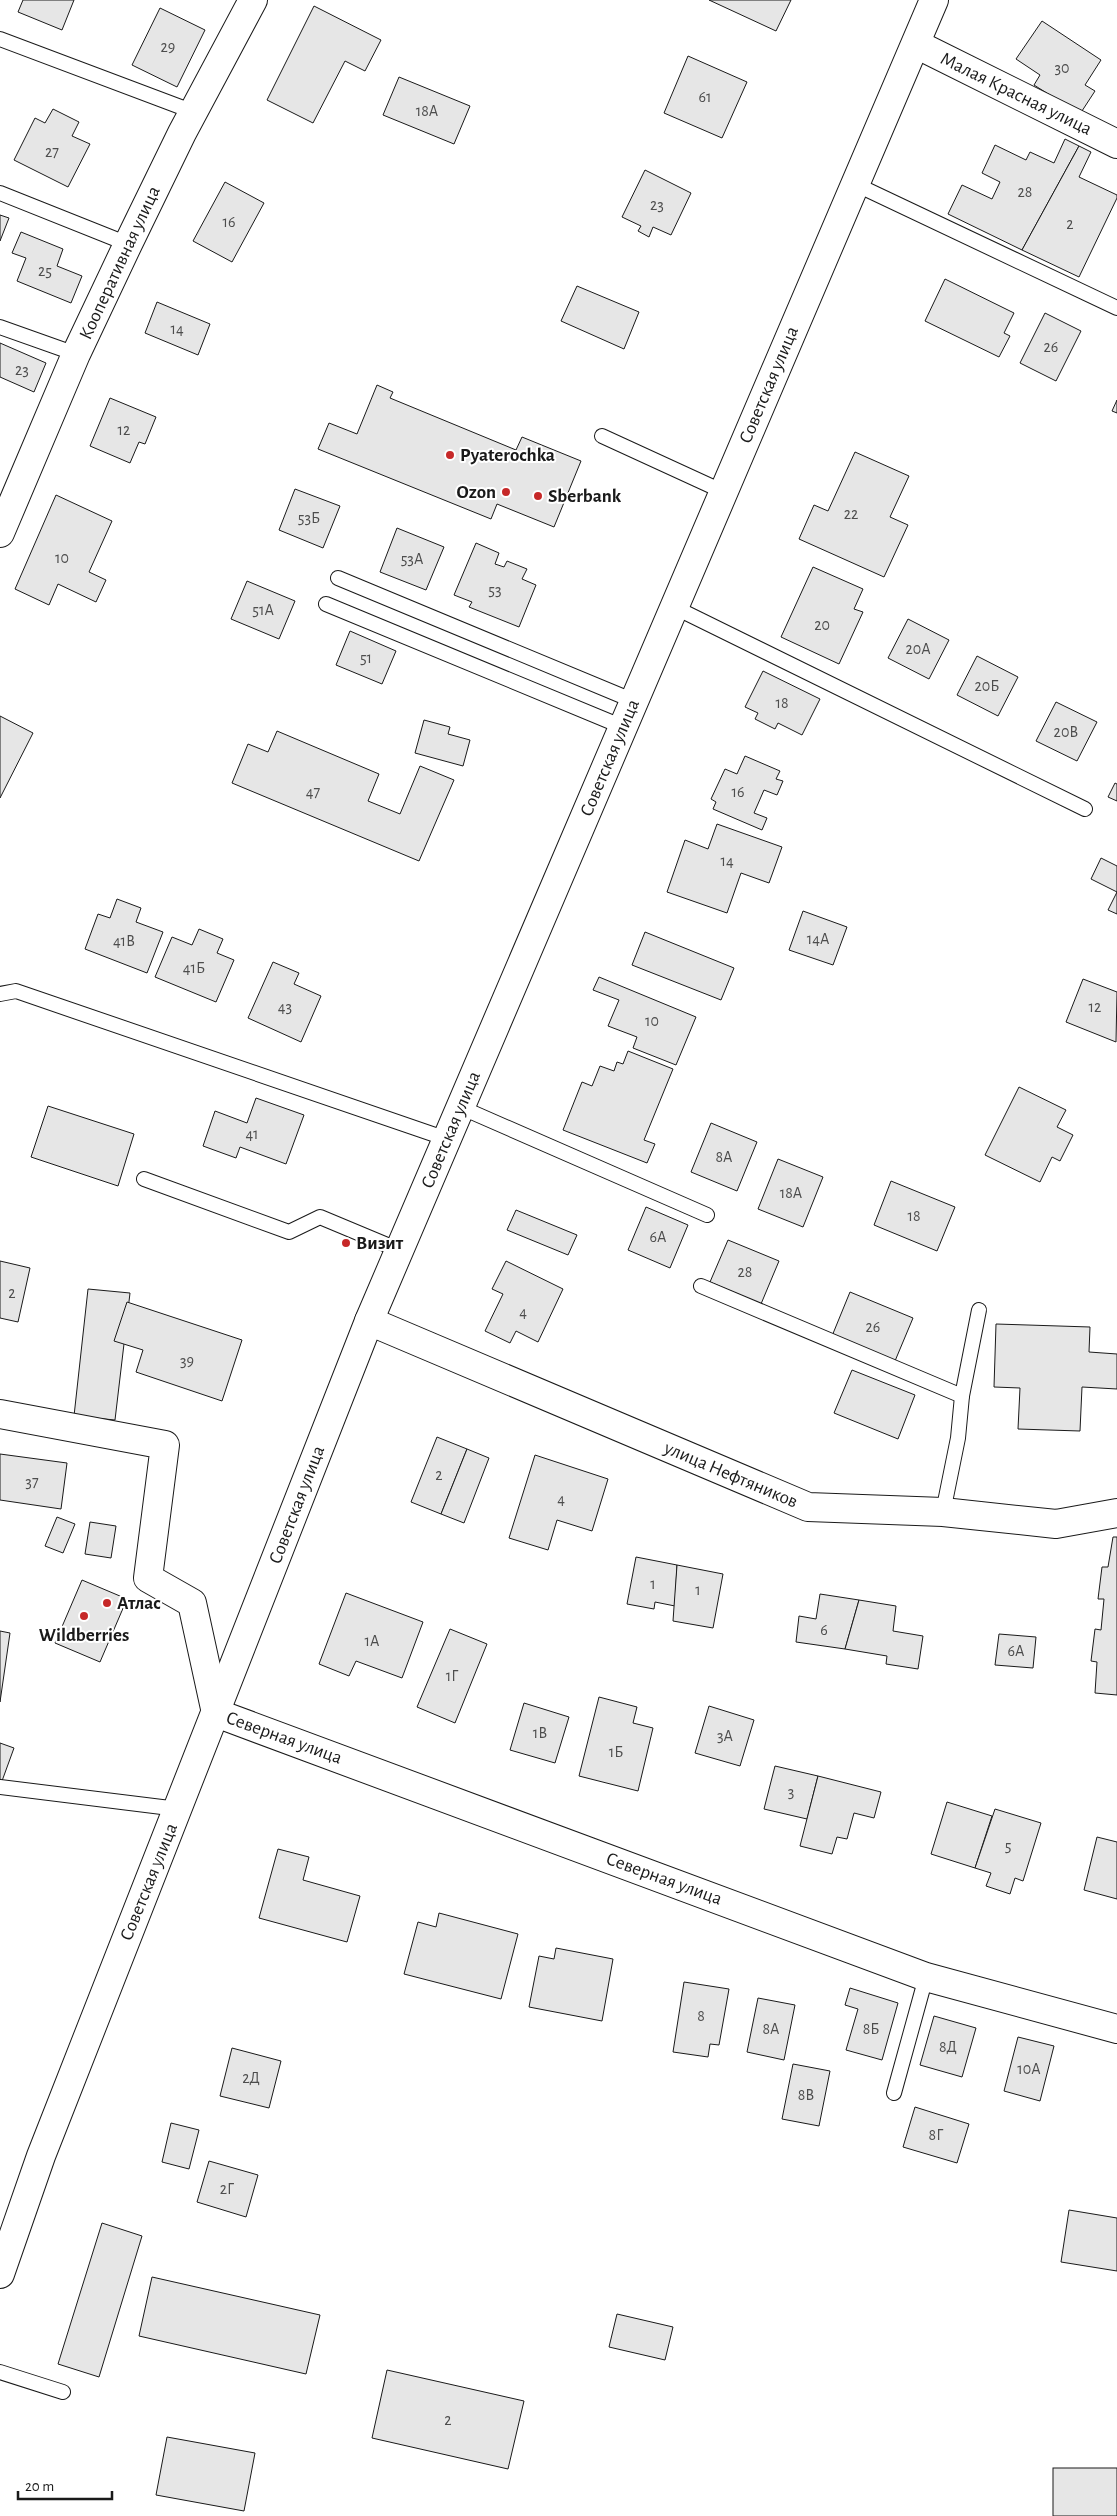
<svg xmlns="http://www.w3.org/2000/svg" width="1117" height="2516" viewBox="0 0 1117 2516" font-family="'Alegreya Sans',sans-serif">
  <rect width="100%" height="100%" fill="#fff"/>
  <g fill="#e6e6e6" stroke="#1a1a1a">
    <path d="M23,0H74L62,30L18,12Z"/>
    <path d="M709,0H791L776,31Z"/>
    <path d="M314,6L381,40L365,71L345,61L313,123L267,100Z"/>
    <path d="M160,8L205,30L177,87L132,65Z"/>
    <path d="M1042,21L1101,60L1085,85L1095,91L1080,114L1034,85L1040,75L1016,59Z"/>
    <path d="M688,56L747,82L722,138L664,113Z"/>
    <path d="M399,77L470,106L454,144L383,115Z"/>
    <path d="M53,109L79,122L72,136L90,144L68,187L14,160L35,118L45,123Z"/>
    <path d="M1065,139L1079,146L1022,250L948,214L962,185L992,199L1000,182L982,173L995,145L1026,160L1030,152L1054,163Z"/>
    <path d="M1079,146L1091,152L1079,177L1117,195V198L1079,277L1022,250Z"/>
    <path d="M645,170L691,193L671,235L653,227L649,237L638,231L641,226L622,217Z"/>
    <path d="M225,182L264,203L232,262L193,241Z"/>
    <path d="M0,215L9,218L0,241Z"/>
    <path d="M21,232L63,249L57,266L82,276L71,303L17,281L26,258L12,253Z"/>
    <path d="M945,279L1014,313L1004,333L1010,336L999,357L925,321Z"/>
    <path d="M577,286L639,312L624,349L561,321Z"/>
    <path d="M157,302L210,324L198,355L145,333Z"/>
    <path d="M1045,313L1081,331L1056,381L1020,363Z"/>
    <path d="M0,343L46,363L34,392L0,377Z"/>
    <path d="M377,385L393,392L390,398L516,450L522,437L581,461L554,527L497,504L491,519L318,449L329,423L357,434Z"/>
    <path d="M110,398L156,417L145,444L139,442L130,463L90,446Z"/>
    <path d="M1117,400V413L1112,411Z"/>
    <path d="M855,452L909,476L890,517L908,525L884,577L799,539L814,505L828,511Z"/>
    <path d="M295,489L340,506L323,548L279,530Z"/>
    <path d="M56,495L112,521L89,572L106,580L96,602L58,584L49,605L15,589Z"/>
    <path d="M397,528L444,547L426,590L380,572Z"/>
    <path d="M476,543L499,553L495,564L504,567L507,561L527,569L522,579L536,585L519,627L469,607L472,602L454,595Z"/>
    <path d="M813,567L863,589L854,609L863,612L839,664L781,637Z"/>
    <path d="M247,581L295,601L279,639L231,619Z"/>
    <path d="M908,619L949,640L929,679L888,658Z"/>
    <path d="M350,631L396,651L382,684L336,665Z"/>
    <path d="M977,656L1018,677L998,716L957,695Z"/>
    <path d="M763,671L820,699L802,735L778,723L775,729L755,719L758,713L745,707Z"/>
    <path d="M1056,702L1097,722L1077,761L1036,741Z"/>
    <path d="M0,716L33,733L0,798Z"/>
    <path d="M424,720L450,727L448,734L470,740L463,766L415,753Z"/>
    <path d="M277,731L379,774L368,801L400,814L420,766L454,780L419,861L232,783L248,744L268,752Z"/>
    <path d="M745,756L780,771L776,779L783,781L777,795L764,790L754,813L767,818L762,830L713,809L716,802L711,799L725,769L737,774Z"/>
    <path d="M1115,783L1117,784V801L1108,797Z"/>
    <path d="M717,824L782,847L769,883L741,873L727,913L667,892L685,840L708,849Z"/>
    <path d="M1101,858L1117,866V892L1091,879Z"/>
    <path d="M1117,892V914L1108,910Z"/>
    <path d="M117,899L141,908L136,922L163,932L147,973L85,949L98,914L110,918Z"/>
    <path d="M803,911L847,927L833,965L789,950Z"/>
    <path d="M199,929L223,939L217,953L234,960L216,1002L155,977L172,937L192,945Z"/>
    <path d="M645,932L734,968L721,1000L632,965Z"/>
    <path d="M273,962L299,973L294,984L321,996L301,1042L248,1018Z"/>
    <path d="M599,977L696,1017L676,1065L633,1048L637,1037L608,1026L619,1000L593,990Z"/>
    <path d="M1083,979L1117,992L1116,1042L1066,1022Z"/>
    <path d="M628,1051L673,1069L644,1140L655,1144L647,1163L563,1130L582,1082L592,1086L600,1066L614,1071L617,1062L623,1064Z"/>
    <path d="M1019,1087L1066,1110L1057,1127L1073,1135L1060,1161L1052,1157L1040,1182L985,1155Z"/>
    <path d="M256,1098L304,1115L286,1164L240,1147L236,1158L203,1146L215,1111L247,1123Z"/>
    <path d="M48,1106L134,1134L118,1186L31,1157Z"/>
    <path d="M711,1123L757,1142L737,1191L691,1172Z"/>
    <path d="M778,1159L823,1177L803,1227L758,1209Z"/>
    <path d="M891,1181L955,1207L937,1251L874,1225Z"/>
    <path d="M646,1207L688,1225L670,1268L628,1250Z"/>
    <path d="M516,1210L577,1235L568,1255L507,1230Z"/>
    <path d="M728,1240L779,1261L761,1304L710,1282Z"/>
    <path d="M0,1261L30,1268L18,1322L0,1318Z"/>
    <path d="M506,1261L563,1289L538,1342L516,1331L510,1343L485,1331L503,1294L492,1289Z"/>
    <path d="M88,1289L130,1293L115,1420L74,1416Z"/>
    <path d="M850,1292L913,1318L895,1361L832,1336Z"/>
    <path d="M127,1302L242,1340L222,1401L136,1372L143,1350L114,1341Z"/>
    <path d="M996,1324L1090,1327L1089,1352L1117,1354V1389L1082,1387L1080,1431L1018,1429L1020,1388L994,1387Z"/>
    <path d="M852,1370L915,1395L898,1439L834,1413Z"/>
    <path d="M437,1437L467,1449L441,1514L411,1502Z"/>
    <path d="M467,1449L489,1458L464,1523L441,1514Z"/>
    <path d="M0,1454L67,1463L61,1509L0,1500Z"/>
    <path d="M535,1455L608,1479L592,1531L557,1520L548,1550L509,1538Z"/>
    <path d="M57,1517L75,1524L63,1553L45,1546Z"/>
    <path d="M90,1522L116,1526L111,1558L85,1554Z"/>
    <path d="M1113,1537H1117V1695L1095,1693L1097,1662L1091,1661L1095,1629L1101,1630L1104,1599H1098L1102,1567H1108Z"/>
    <path d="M636,1557L677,1565L675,1606L655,1602L654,1609L627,1604Z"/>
    <path d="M677,1565L723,1574L713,1628L673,1621Z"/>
    <path d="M82,1580L127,1599L100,1662L55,1643Z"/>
    <path d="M346,1593L423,1622L402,1678L356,1661L349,1676L319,1664Z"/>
    <path d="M820,1594L859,1600L845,1649L796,1642L799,1616L816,1619Z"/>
    <path d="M859,1600L896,1606L893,1631L923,1636L918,1669L886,1664L887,1656L845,1649Z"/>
    <path d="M450,1629L487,1644L455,1723L417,1707Z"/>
    <path d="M0,1631L10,1633L0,1702Z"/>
    <path d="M999,1634L1036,1637L1033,1668L995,1665Z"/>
    <path d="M599,1697L637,1707L633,1723L653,1728L638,1791L579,1776Z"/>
    <path d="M524,1703L569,1717L555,1763L510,1750Z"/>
    <path d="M709,1706L754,1720L740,1766L695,1753Z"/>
    <path d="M0,1743L14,1748L2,1781H0Z"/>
    <path d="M775,1766L818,1776L807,1819L764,1809Z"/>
    <path d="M818,1776L881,1792L874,1818L854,1813L847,1839L837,1837L832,1854L800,1846Z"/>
    <path d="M947,1802L992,1816L975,1868L931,1854Z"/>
    <path d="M995,1809L1041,1823L1023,1881L1015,1878L1010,1894L986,1886L991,1873L975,1868Z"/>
    <path d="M1097,1837L1117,1842V1899L1084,1890Z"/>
    <path d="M278,1849L309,1857L303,1880L360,1896L347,1942L259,1918Z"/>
    <path d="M439,1913L518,1934L501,1999L404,1974L418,1922L436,1927Z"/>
    <path d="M556,1948L613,1959L602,2021L529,2007L539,1956L554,1959Z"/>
    <path d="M684,1982L729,1989L719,2045L710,2044L708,2057L673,2052Z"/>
    <path d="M850,1988L898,2003L882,2060L846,2050L858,2009L845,2005Z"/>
    <path d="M758,1998L795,2005L784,2060L747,2052Z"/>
    <path d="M934,2016L976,2028L962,2077L920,2065Z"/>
    <path d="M1018,2037L1054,2046L1040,2101L1004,2091Z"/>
    <path d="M232,2048L281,2061L269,2108L220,2096Z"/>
    <path d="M793,2064L830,2071L819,2126L782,2119Z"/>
    <path d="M915,2107L969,2124L957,2163L903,2147Z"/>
    <path d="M171,2123L199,2130L189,2169L162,2162Z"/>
    <path d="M209,2161L258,2175L246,2217L197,2202Z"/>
    <path d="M1069,2210L1117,2218V2271L1061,2262Z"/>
    <path d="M102,2223L142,2236L99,2377L58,2364Z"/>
    <path d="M152,2277L320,2315L306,2374L139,2336Z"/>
    <path d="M617,2314L673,2327L665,2360L609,2347Z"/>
    <path d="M387,2370L524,2401L508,2469L372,2438Z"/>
    <path d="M167,2437L255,2453L244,2511L156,2495Z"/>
    <rect x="1053" y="2468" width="64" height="48"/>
  </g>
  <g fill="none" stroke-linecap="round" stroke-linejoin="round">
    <defs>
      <g id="lane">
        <path d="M0,39L194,112"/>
        <path d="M855,184L1117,308"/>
        <path d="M0,193L128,244"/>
        <path d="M0,327L76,354"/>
        <path d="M602,436L724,492"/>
        <path d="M338,578L634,701"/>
        <path d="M326,604L623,727"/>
        <path d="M674,607L1085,809"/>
        <path d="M0,994L16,991L447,1139"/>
        <path d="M460,1107L707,1215"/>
        <path d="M144,1179L289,1232L320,1217L399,1250"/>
        <path d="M701,1286L962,1396L958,1438L943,1512"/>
        <path d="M962,1396L979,1310"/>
        <path d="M0,1787L178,1809"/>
        <path d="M894,2093L926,1977"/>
        <path d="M0,2372L63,2392"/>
      </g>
      <g id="street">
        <path d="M916,44L1117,144"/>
        <path d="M0,533L76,354L128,244L182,133L253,0"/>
        <path d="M369,1321L808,1507L943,1512L1056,1524L1117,1513"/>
        <path d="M0,1414L165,1445L148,1578L192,1603L216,1713L926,1977L1117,2029"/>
      </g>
      <path id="secondary" d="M0,2274L41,2156L369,1321L934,0"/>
    </defs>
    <use href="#lane" stroke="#1a1a1a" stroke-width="16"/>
    <use href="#street" stroke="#1a1a1a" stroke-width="30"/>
    <use href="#secondary" stroke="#1a1a1a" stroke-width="30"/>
    <use href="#lane" stroke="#fff" stroke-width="14"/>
    <use href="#street" stroke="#fff" stroke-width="28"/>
    <use href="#secondary" stroke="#fff" stroke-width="28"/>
  </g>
  <g fill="#c62828" stroke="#fff" stroke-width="2">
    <circle cx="450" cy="455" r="5"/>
    <circle cx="506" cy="492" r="5"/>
    <circle cx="538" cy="496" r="5"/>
    <circle cx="346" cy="1243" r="5"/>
    <circle cx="107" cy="1603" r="5"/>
    <circle cx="84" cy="1616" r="5"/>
  </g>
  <g text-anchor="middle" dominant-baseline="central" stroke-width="4" stroke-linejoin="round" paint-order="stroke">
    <g font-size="16" fill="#4d4d4d">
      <text x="168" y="47">29</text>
      <text x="1062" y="68">30</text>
      <text x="705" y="97">61</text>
      <text x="427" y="111">18А</text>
      <text x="52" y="152">27</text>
      <text x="1025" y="192">28</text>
      <text x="657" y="205">23</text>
      <text x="229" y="222">16</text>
      <text x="1070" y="224">2</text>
      <text x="45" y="271">25</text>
      <text x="177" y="329">14</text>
      <text x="1051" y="347">26</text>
      <text x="22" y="370">23</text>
      <text x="124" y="430">12</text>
      <text x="851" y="514">22</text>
      <text x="309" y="518">53Б</text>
      <text x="62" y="558">10</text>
      <text x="412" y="559">53А</text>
      <text x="495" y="590">53</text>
      <text x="263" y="610">51А</text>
      <text x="822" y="625">20</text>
      <text x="918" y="649">20А</text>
      <text x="366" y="658">51</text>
      <text x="987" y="686">20Б</text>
      <text x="782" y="703">18</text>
      <text x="1066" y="732">20В</text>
      <text x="313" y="792">47</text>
      <text x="738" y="792">16</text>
      <text x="727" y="861">14</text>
      <text x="818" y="939">14А</text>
      <text x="124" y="941">41В</text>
      <text x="194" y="968">41Б</text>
      <text x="285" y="1007">43</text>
      <text x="1095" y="1007">12</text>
      <text x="652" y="1021">10</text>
      <text x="252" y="1134">41</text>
      <text x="724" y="1157">8А</text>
      <text x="791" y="1193">18А</text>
      <text x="914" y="1216">18</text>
      <text x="658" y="1237">6А</text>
      <text x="745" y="1272">28</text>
      <text x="12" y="1293">2</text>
      <text x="523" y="1312">4</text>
      <text x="873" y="1327">26</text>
      <text x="187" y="1361">39</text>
      <text x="439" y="1475">2</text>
      <text x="32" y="1482">37</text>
      <text x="561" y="1499">4</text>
      <text x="653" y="1584">1</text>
      <text x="698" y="1590">1</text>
      <text x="824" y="1630">6</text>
      <text x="372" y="1641">1А</text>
      <text x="1016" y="1651">6А</text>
      <text x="452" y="1676">1Г</text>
      <text x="540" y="1733">1В</text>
      <text x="725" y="1736">3А</text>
      <text x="616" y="1752">1Б</text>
      <text x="791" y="1792">3</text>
      <text x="1008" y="1846">5</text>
      <text x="701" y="2016">8</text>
      <text x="771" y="2029">8А</text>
      <text x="871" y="2029">8Б</text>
      <text x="948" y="2047">8Д</text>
      <text x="1029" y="2069">10А</text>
      <text x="251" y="2078">2Д</text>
      <text x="806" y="2095">8В</text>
      <text x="936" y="2135">8Г</text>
      <text x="227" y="2189">2Г</text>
      <text x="448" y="2420">2</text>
    </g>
    <g font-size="19" fill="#1a1a1a" stroke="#fff">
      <text transform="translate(1016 94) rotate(26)">Малая Красная улица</text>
      <text transform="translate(120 263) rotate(-65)">Кооперативная улица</text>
      <text transform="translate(769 385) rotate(-67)">Советская улица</text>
      <text transform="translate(610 758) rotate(-67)">Советская улица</text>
      <text transform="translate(451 1130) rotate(-67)">Советская улица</text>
      <text transform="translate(731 1475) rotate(23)">улица Нефтяников</text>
      <text transform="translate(297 1505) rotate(-69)">Советская улица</text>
      <text transform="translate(284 1738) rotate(20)">Северная улица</text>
      <text transform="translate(664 1879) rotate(20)">Северная улица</text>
      <text transform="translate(149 1882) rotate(-68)">Советская улица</text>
    </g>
    <g font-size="19" font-weight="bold" fill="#1a1a1a" stroke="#fff" text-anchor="start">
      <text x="460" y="455">Pyaterochka</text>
      <text x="496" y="492" text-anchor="end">Ozon</text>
      <text x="548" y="496">Sberbank</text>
      <text x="356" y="1243">Визит</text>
      <text x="117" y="1603">Атлас</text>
      <text x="84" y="1635" text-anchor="middle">Wildberries</text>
    </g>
  </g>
  <path d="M18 2491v8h94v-8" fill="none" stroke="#1a1a1a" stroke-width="2.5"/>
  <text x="25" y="2491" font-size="15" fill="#1a1a1a" stroke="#ffffff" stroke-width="4" paint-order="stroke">20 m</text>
</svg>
